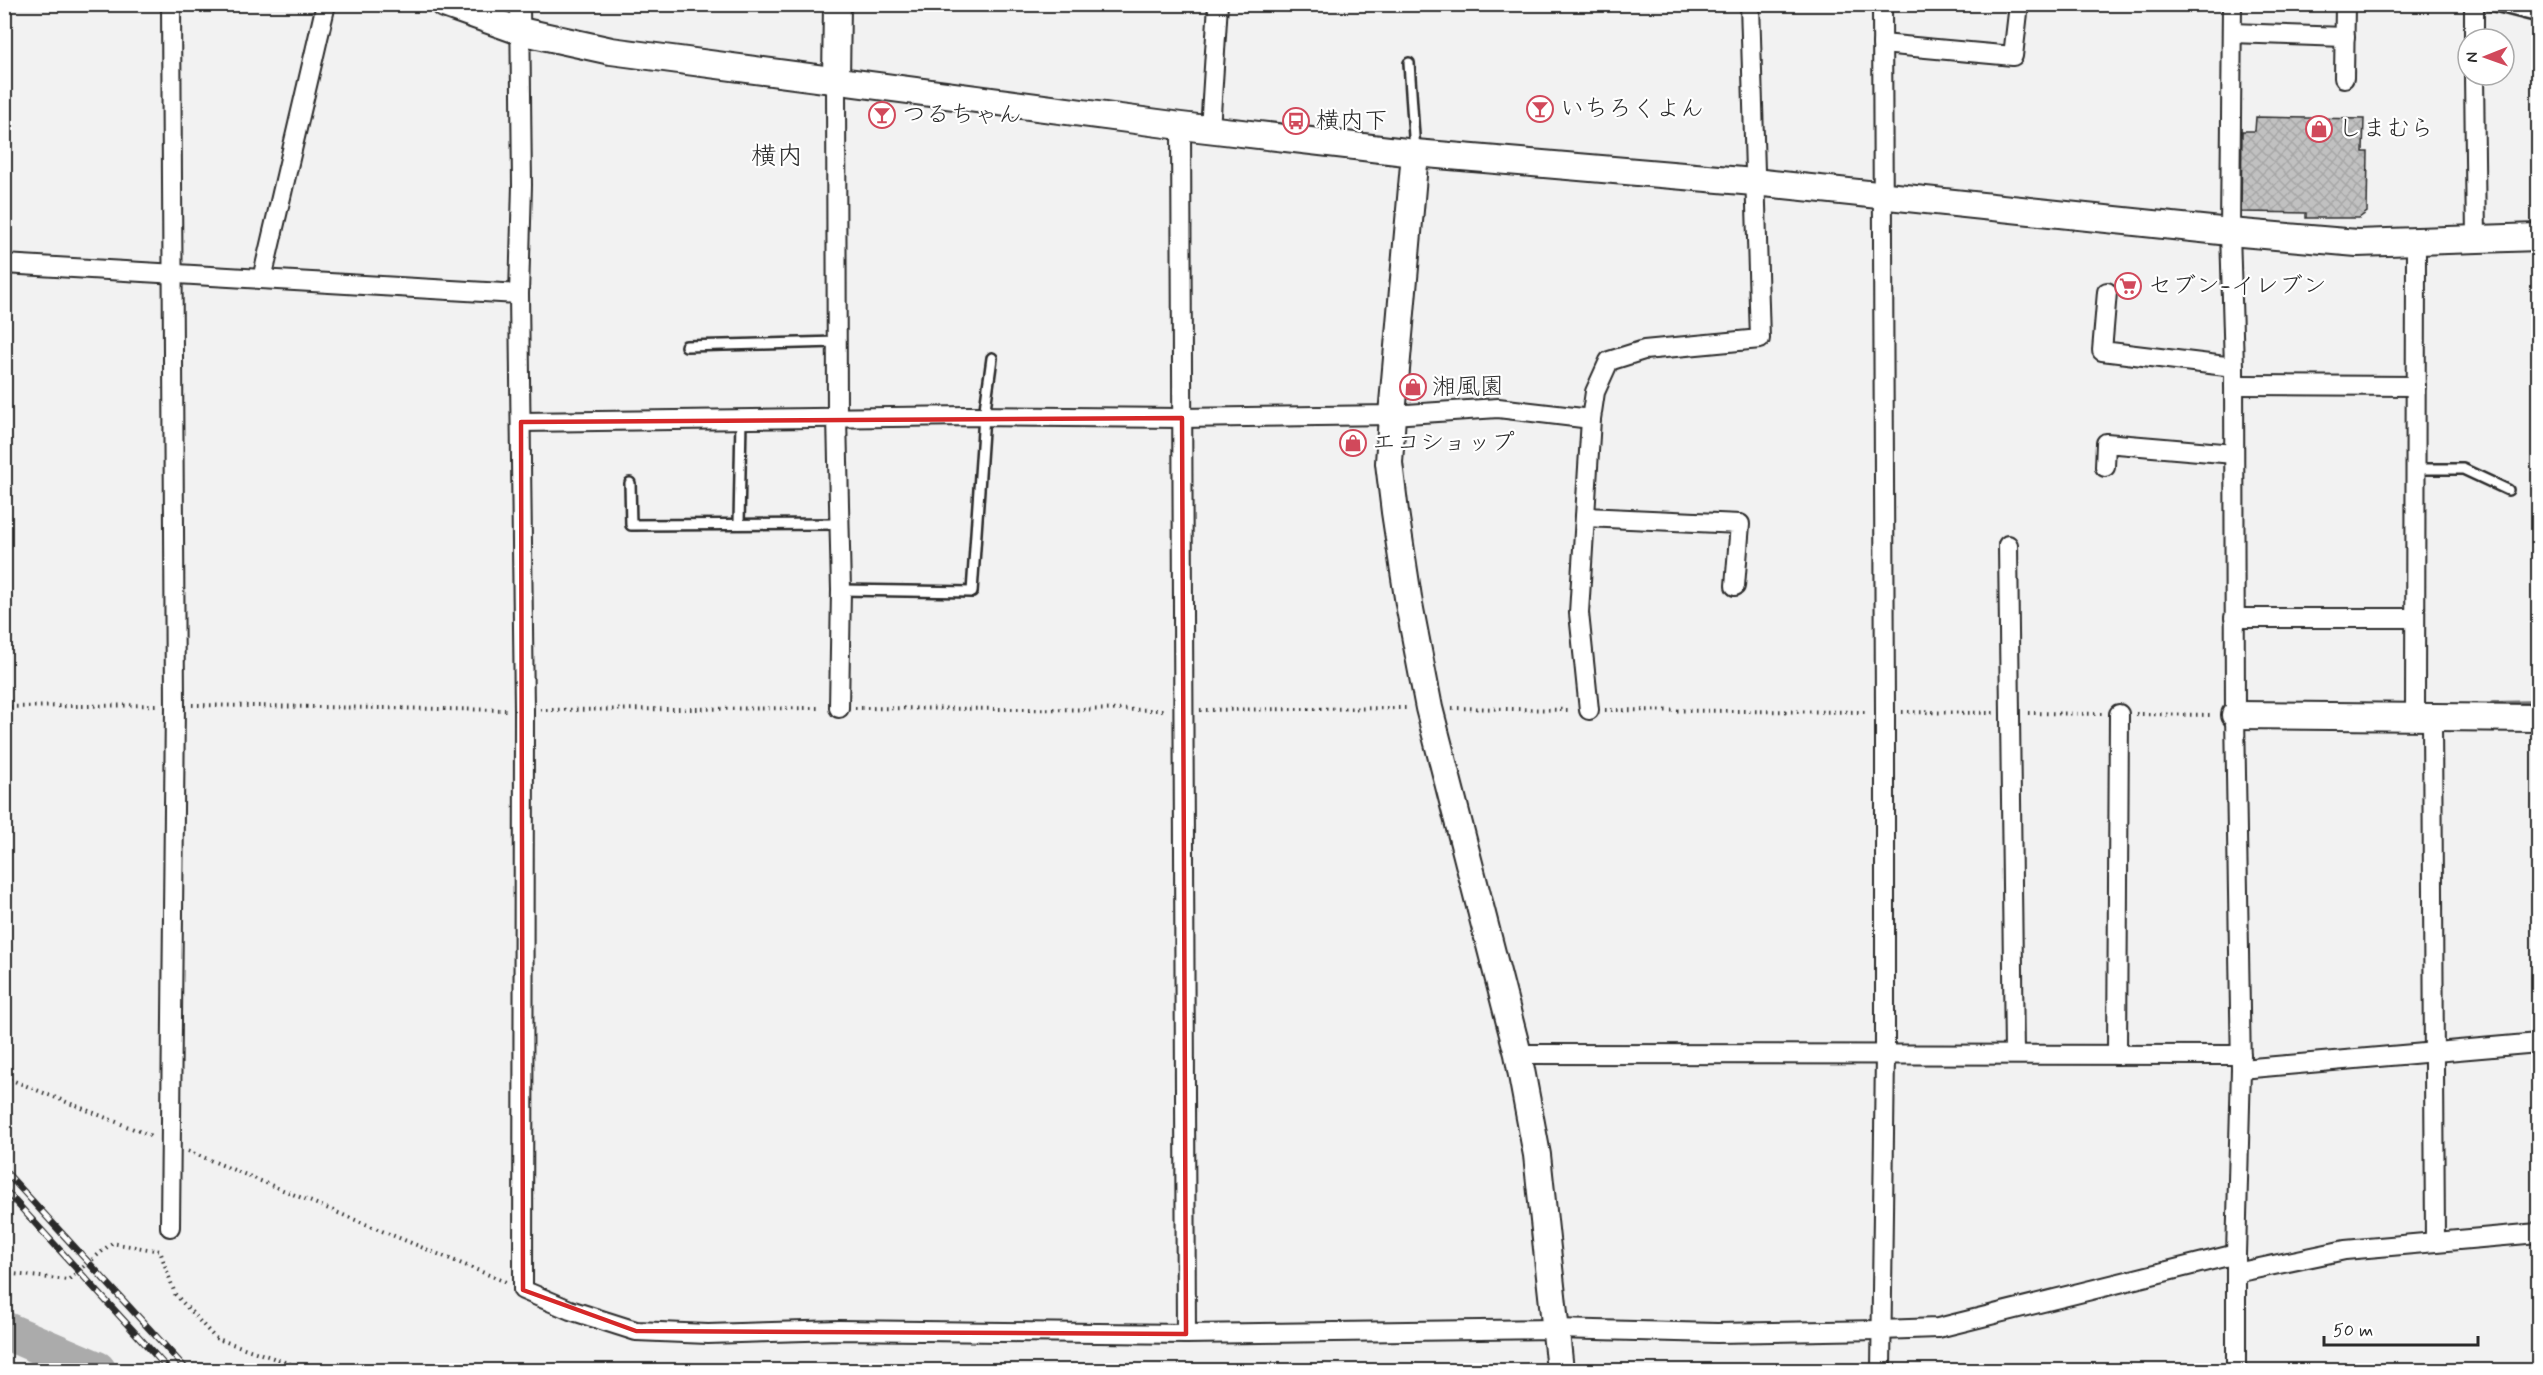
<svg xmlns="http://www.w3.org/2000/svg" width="2543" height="1375" viewBox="0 0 2543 1375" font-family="Mynerve,'Klee One',sans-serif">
  <defs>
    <pattern id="building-cross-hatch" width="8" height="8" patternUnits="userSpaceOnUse" patternTransform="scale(1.5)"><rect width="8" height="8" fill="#c1c1c1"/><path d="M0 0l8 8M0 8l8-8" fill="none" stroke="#a6a6a6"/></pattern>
  </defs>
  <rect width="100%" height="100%" fill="#f2f2f2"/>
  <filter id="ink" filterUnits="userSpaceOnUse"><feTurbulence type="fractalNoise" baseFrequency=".0167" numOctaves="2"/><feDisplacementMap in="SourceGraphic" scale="12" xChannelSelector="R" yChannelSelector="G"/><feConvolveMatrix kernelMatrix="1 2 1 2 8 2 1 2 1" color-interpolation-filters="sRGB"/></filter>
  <g filter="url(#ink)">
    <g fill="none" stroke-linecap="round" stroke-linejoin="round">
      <path stroke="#787878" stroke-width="6" d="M2493,704L2538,703"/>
      <path stroke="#ababab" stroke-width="38" d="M4,1330L97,1370"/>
    </g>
    <path fill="url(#building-cross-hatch)" stroke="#2b2b2b" stroke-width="1.5" d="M2256,117L2364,119L2363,152H2368L2367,212L2359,218H2306V213L2241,212L2242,131H2255Z"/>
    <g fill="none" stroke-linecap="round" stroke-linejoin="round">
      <defs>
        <g id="lane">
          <path d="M2487,4L2538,17"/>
          <path d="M1409,63L1415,151"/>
          <path d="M686,346L837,342"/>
          <path d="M2416,469H2463L2508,490"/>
          <path d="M630,483L631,525L839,524"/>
          <path d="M739,524L741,419"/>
          <path d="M841,590L972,592L984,416L992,358"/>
        </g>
        <g id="street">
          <path d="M520,4L522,185L519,294L524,710L523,1290L570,1310L636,1331L708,1334L839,1330L1186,1334L1555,1329L1717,1333L1880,1330L1938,1328L2236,1254V1273L2345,1250L2538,1233"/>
          <path d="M2232,4L2230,232L2234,367L2235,715L2241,1069L2236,1254"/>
          <path d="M2474,4V39"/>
          <path d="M2232,33L2345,37"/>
          <path d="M1882,44L2013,56L2019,4"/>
          <path d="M2474,75L2476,240"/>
          <path d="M2344,78L2345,4"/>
          <path d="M836,80L837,418L841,590L839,708"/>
          <path d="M1181,126L1186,1334"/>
          <path d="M1210,130L1218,4"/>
          <path d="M4,264L519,294"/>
          <path d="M262,279L326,4"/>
          <path d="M2107,292L2102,351L2234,367"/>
          <path d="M2234,385L2416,386"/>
          <path d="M521,422L969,416L1182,418L1392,415L1498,408L1591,419"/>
          <path d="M2105,467L2106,443L2234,454"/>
          <path d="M1585,517L1740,524L1735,586"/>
          <path d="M2008,545L2014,1054"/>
          <path d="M2234,618H2415"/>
          <path d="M1589,710L1579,613L1591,419L1595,392L1609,361L1644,350L1760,339L1750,4"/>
          <path d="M2415,717L2416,242"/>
          <path d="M2432,717L2435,1242"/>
          <path d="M1518,1054L2241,1055"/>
          <path d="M2117,1055L2119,714"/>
          <path d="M2241,1069L2538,1043"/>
          <path d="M170,1227L175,705L171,4"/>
          <path d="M1881,1370L1885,1054V712L1882,4"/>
          <path d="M2236,1370V1273"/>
        </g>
        <g id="secondary">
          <path d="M444,4L520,31L611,51L1181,126L1415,153L1754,182L2230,232L2357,243L2538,237"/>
          <path d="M836,80L837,4"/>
          <path d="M1415,153L1392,415L1389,463L1395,512L1409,604L1429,708L1518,1054L1537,1155L1560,1370"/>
          <path d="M2235,715L2538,718"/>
        </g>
      </defs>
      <use href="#lane" stroke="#2b2b2b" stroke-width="14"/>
      <use href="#street" stroke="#2b2b2b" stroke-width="22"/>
      <use href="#secondary" stroke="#2b2b2b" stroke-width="30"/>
      <g stroke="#2b2b2b" stroke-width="4" stroke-dasharray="1.5 4.5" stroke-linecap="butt">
        <path d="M192,705L506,710"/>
        <path d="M4,707L158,705"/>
        <path d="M855,708L1166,710"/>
        <path d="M1452,708L1571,710"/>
        <path d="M540,710L821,708"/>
        <path d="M1200,710L1406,708"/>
        <path d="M1605,710L1868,712"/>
        <path d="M1902,712L1994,713"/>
        <path d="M2028,713L2102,714"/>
        <path d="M2136,714L2213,715"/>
        <path d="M4,1077L154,1137"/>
        <path d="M188,1151L506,1282"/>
        <path d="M4,1273L68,1280L112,1243L160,1251L175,1294L215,1338L308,1370"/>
      </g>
      <use href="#lane" stroke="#fff" stroke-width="9"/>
      <use href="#street" stroke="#fff" stroke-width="18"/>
      <use href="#secondary" stroke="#fff" stroke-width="26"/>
      <defs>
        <g id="rail">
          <path d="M4,1170L187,1370"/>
          <path d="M4,1189L169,1370"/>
        </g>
      </defs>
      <use href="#rail" stroke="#2b2b2b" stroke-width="7"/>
      <use href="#rail" stroke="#fff" stroke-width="4.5" stroke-dasharray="14" stroke-linecap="butt"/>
    </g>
  </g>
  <path fill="none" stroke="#d62828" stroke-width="4.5" stroke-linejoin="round" d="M1182,418L1186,1334L636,1331L523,1290L521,422Z"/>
  <defs>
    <symbol id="bar-ring" viewBox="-11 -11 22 22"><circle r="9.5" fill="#fff" stroke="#d1495b" stroke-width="1.5"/><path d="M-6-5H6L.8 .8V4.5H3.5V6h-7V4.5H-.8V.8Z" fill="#d1495b"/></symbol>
    <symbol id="bus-ring" viewBox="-11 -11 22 22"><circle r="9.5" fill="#fff" stroke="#d1495b" stroke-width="1.5"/><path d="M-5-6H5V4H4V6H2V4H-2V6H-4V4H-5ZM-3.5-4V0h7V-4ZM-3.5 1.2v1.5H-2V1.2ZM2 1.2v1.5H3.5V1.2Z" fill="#d1495b"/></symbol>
    <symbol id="shop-ring" viewBox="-11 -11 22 22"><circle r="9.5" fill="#fff" stroke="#d1495b" stroke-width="1.5"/><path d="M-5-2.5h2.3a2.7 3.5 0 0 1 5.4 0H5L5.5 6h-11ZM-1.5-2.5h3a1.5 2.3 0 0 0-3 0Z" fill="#d1495b"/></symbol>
    <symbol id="supermarket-ring" viewBox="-11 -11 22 22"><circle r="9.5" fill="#fff" stroke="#d1495b" stroke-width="1.5"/><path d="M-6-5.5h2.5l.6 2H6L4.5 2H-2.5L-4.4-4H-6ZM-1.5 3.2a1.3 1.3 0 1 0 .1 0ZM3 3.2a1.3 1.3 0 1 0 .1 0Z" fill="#d1495b"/></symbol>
  </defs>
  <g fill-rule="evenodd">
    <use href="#bar-ring" x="1525" y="94" width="30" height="30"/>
    <use href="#bar-ring" x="867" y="100" width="30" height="30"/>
    <use href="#bus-ring" x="1281" y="106" width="30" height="30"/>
    <use href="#shop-ring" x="2304" y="114" width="30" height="30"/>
    <use href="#supermarket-ring" x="2113" y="271" width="30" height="30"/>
    <use href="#shop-ring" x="1398" y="372" width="30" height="30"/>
    <use href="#shop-ring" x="1338" y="428" width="30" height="30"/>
  </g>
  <g text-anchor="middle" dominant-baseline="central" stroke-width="4.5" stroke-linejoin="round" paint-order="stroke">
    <g font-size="24" fill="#2b2b2b" stroke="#fff" text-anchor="start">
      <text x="1560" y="109">いちろくよん</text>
      <text x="902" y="115">つるちゃん</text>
      <text x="1316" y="121">横内下</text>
      <text x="2338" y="129">しまむら</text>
      <text x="2148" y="286">セブン-イレブン</text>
      <text x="1432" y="387">湘風園</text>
      <text x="1372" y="443">エコショップ</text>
    </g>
    <g font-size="26" fill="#2b2b2b" stroke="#fff">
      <text x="777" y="157">横内</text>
    </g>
  </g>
  <rect width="2543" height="1375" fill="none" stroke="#fff" stroke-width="24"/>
  <rect x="12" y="12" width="2519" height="1351" fill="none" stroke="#2b2b2b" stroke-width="2" filter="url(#ink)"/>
  <g transform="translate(2486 57) rotate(269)"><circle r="28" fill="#ffffff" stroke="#aaaaaa" stroke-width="1.5"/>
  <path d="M0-4.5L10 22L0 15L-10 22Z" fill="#d1495b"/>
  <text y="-9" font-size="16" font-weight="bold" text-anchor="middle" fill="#2b2b2b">N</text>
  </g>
  <path d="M2324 1336v9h154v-9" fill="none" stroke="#2b2b2b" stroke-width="3"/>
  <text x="2333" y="1336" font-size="18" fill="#2b2b2b" stroke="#ffffff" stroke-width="4.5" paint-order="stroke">50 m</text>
</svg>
